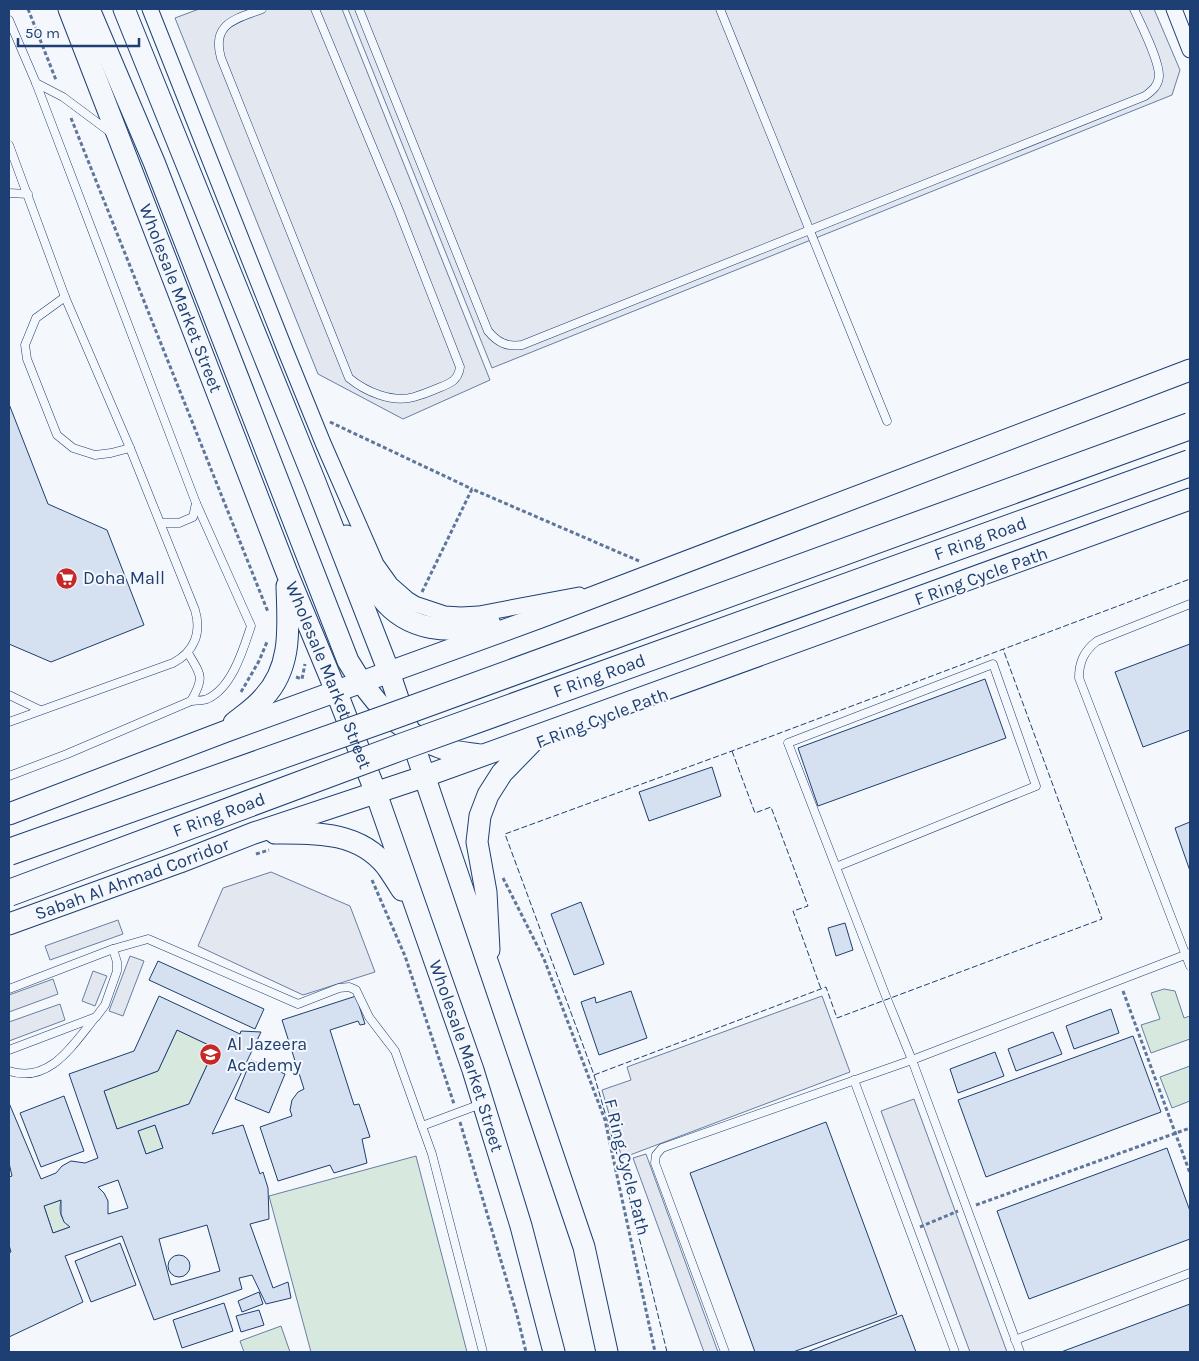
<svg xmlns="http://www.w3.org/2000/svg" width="1199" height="1361" viewBox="0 0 1199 1361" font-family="Karla,sans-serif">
  <rect width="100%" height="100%" fill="#f4f7fb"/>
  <g fill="#d7e8df" stroke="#687fa3">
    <path d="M1164,989L1175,991L1184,1018L1190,1016V1039L1151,1053L1141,1025L1160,1019L1151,993Z"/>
    <path d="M177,1030L215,1048L189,1104L117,1129L104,1091L158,1071Z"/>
    <path d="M1190,1066V1101L1172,1108L1160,1077Z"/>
    <path d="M155,1125L163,1148L146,1154L138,1131Z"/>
    <path d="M416,1156L467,1352H311L269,1196Z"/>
    <path d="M61,1200C58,1212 61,1219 70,1227L53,1233L44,1206Z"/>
    <path d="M281,1326L290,1352H244L240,1341Z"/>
  </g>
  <g fill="#e3e8f0" stroke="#687fa3">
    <path d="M199,9H342L490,380L403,419L318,374L175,18Z"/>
    <path d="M348,9H1154L1180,70L1172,95L492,368Z"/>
    <path d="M271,872L350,906L375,972L303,995L198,946L223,888Z"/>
    <path d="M118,920L123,934L50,960L45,946Z"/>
    <path d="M130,956L144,961L123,1016L109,1011Z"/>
    <path d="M93,971L107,976L95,1006L82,1001Z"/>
    <path d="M53,979L58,994L9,1012V995Z"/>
    <path d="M822,996L850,1072L622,1158L602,1090L631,1080L627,1067Z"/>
    <path d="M60,1004L65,1020L9,1041V1022Z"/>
    <path d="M914,1099L1007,1352H970L881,1111Z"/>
    <path d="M646,1154L718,1352H704L633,1158Z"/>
  </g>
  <g fill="#d5e0f0" stroke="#1d3f73" fill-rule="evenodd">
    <path d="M9,404L48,504L107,530L144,625L51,662L9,644Z"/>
    <path d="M1190,644V730L1143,747L1115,672Z"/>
    <path d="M985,679L1006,738L818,806L798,748Z"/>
    <path d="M712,767L721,796L649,821L639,792Z"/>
    <path d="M1190,822V871L1175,828Z"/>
    <path d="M581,902L604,964L574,975L551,914Z"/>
    <path d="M845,923L853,950L836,956L828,928Z"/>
    <path d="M158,961L264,1009L255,1029L149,980Z"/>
    <path d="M631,991L647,1038L599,1055L581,1002L595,997L596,1003Z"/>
    <path d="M159,996L240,1034L241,1031L261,1032L212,1134L243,1125L260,1174L263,1172L268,1188L269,1219L250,1224L273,1288L288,1282L291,1298L266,1304L252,1275L239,1278L242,1289L154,1320L122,1236L65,1256L83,1302L9,1337V1253L11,1252L9,1245V1177L12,1176L9,1163V1103L41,1179L56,1173L62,1166L71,1161L85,1163L98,1158L69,1074L134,1051ZM177,1030L215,1048L189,1104L117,1129L104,1091L158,1071ZM155,1125L163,1148L146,1154L138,1131ZM118,1180L128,1208L108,1214V1201L104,1193L98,1187ZM61,1200V1214L64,1222L70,1227L53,1233L44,1206ZM207,1225L220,1271L171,1285L159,1239Z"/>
    <path d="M356,996L365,1024L360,1025L358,1021L330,1030L354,1105L359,1104L370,1137L362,1139L367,1163L334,1173L330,1165L278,1181L260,1127L292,1116L290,1110L292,1100L298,1092L304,1089L282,1020Z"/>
    <path d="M1111,1009L1119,1033L1074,1049L1066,1026Z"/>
    <path d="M1053,1032L1062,1054L1016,1071L1008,1049Z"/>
    <path d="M1133,1036L1161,1112L986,1177L958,1100Z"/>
    <path d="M995,1052L1004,1076L958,1093L950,1069Z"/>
    <path d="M251,1060L285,1074L269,1113L235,1099Z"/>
    <path d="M64,1096L84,1151L41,1167L20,1113Z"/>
    <path d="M826,1122L897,1314L793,1352H755L690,1173Z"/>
    <path d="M1167,1148L1190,1211V1239L1029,1299L997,1211Z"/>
    <path d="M120,1243L136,1285L91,1302L75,1261Z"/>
    <circle cx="179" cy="1266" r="11"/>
    <path d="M259,1292L263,1304L242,1312L238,1301Z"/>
    <path d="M224,1303L233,1331L182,1348L173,1320Z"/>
    <path d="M1190,1304V1352H1061Z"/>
    <path d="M259,1310L264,1325L241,1332L236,1316Z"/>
    <path d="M902,1315L916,1352H807Z"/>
  </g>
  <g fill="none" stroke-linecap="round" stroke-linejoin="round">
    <defs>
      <g id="lane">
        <path d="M262,9C236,19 211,23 221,58L349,378C366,392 392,403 414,397C421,395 429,392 436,389C448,384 458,382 460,367L397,206L315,9"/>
        <path d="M359,9L488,331C498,343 507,347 522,345L1145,96C1152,91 1158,86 1159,77C1160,61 1141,25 1134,9"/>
        <path d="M720,9L887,421"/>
        <path d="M9,20L36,83L63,97L110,132"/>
        <path d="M36,83L196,503L193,517L179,523H161"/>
        <path d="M9,145L65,297L130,448L195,610C202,633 194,652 173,663L9,722"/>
        <path d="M9,193L28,194"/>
        <path d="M65,297L36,318L25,345L27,359L57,435L73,448L95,455L111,453L130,448"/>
        <path d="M1190,604L1097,641C1084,651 1079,662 1079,678L1190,966"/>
        <path d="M9,695L40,710"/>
        <path d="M191,701C196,700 203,701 207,699C232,688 243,650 251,626L196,503"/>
        <path d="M9,776L67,754L191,701C205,677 201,675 188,653"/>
        <path d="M836,867L1036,786L993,664L788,743L887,999L912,1060L1020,1352"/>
        <path d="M9,989L113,949L148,939L298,1004L339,988L349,987L356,990L369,1017L395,1051L432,1154L483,1352"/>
        <path d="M9,1050L96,1017L105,1005L117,971V962L113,949"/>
        <path d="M9,1071C49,1084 72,1046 94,1019"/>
        <path d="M854,1080L955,1352"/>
        <path d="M422,1126L481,1104"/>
        <path d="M1015,1340L1190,1273"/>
        <path d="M725,1352L655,1163L656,1155L662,1148L912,1060L1190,953"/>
      </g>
      <g id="street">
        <path d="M150,9L286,352L323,443L376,564L391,585L407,599L415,604L445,614L461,615L479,614L579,595"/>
        <path d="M1174,9L1190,50"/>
      </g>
      <g id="secondary">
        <path id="s1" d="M69,9L287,573L336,691L376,793L473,1070L521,1226L554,1352"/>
        <path d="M89,9L154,162L348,661C370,698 397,731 439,747C451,752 467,753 480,755"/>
        <path d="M124,9L315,482L389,672L584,1247L607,1352"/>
        <path d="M347,536C352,545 357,554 362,563C368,574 373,586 381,597C408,632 450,634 490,624"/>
        <path d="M234,723C244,715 256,707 264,697C293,666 288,625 287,586"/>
        <path d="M9,814L224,732L541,617L1190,370"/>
        <path d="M275,833C315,833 359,831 387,867C392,874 397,882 402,890"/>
        <path id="s2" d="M9,924L180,862L254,833L423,777L1190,499"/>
        <path d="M489,950L486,892L477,842L480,816L488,795L502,773L536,738"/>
      </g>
    </defs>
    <use href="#lane" stroke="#1d3f73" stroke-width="9"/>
    <use href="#street" stroke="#1d3f73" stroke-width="17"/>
    <use href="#secondary" stroke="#1d3f73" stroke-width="23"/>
    <g stroke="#5e769c" stroke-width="3" stroke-dasharray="4 2.5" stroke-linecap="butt">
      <path d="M28,9L56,80"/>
      <path d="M71,118L268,612"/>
      <path d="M330,422L472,489"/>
      <path d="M422,592L472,489L639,561"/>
      <path d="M296,677L302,679L305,664"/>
      <path d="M241,692L259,661L267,642"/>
      <path d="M256,854L269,850"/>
      <path d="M503,878L544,959L605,1120L655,1352"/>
      <path d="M372,880L405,956L454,1104"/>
      <path d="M1123,991L1190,1173"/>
      <path d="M460,1122L517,1315L526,1352"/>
      <path d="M976,1205L1190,1128"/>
      <path d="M920,1227L958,1211"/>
    </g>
    <use href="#lane" stroke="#f4f7fb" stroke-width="8"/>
    <use href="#street" stroke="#f4f7fb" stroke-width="15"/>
    <use href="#secondary" stroke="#f4f7fb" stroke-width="21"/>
    <defs>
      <g id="highway-bridge">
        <path d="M9,852L387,718L1190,426"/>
        <path id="s3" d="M9,893L401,747L1190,463"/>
      </g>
    </defs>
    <use href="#highway-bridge" stroke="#1d3f73" stroke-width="28" stroke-linecap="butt"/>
    <use href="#highway-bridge" stroke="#f4f7fb" stroke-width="26"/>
    <g stroke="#1d3f73" stroke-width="1" stroke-dasharray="6 2.5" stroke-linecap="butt">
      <path d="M732,751L755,813L771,807L808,906L793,911L821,989"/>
      <path d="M594,1075L826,987L837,1018L1102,919L1003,649"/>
      <path d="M667,1352L628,1192L594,1075L505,834L732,751L1190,579"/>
    </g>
  </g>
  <defs>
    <symbol id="supermarket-disc" viewBox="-11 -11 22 22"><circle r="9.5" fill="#c62828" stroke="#f4f7fb"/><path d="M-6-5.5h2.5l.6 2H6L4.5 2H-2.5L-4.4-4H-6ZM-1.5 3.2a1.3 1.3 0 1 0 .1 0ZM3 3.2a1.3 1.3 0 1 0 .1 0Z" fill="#fff"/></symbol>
    <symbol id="school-disc" viewBox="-11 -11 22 22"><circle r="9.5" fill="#c62828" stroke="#f4f7fb"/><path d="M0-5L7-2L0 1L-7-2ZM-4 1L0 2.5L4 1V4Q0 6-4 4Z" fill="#fff"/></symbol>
  </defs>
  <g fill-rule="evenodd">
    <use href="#supermarket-disc" x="54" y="566" width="25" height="25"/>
    <use href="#school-disc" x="198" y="1042" width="25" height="25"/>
  </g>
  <g text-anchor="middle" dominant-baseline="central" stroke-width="4" stroke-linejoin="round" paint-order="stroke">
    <g font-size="18" fill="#1d3f73" stroke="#f4f7fb">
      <text stroke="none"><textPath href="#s1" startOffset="310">Wholesale Market Street</textPath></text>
      <text stroke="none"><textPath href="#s3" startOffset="1034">F Ring Road</textPath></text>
      <text transform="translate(981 576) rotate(-20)">F Ring Cycle Path</text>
      <text stroke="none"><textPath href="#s1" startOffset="715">Wholesale Market Street</textPath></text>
      <text stroke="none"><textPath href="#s3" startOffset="629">F Ring Road</textPath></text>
      <text transform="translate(602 718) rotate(-21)">F Ring Cycle Path</text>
      <text stroke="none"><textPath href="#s3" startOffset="224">F Ring Road</textPath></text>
      <text stroke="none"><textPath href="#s2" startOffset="131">Sabah Al Ahmad Corridor</textPath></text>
      <text stroke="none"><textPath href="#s1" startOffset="1120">Wholesale Market Street</textPath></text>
      <text transform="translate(627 1167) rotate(76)">F Ring Cycle Path</text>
    </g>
    <g font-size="18" fill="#1d3f73" stroke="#f4f7fb" text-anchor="start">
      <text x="83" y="578">Doha Mall</text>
      <text x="227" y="1044">Al Jazeera<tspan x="227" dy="21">Academy</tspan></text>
    </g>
  </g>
  <rect width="1199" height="1361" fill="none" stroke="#1d3f73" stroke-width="20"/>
  <path d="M18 38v8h121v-8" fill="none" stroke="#1d3f73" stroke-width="2.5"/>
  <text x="25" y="38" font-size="15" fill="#1d3f73" stroke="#f4f7fb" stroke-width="4" paint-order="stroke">50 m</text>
</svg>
